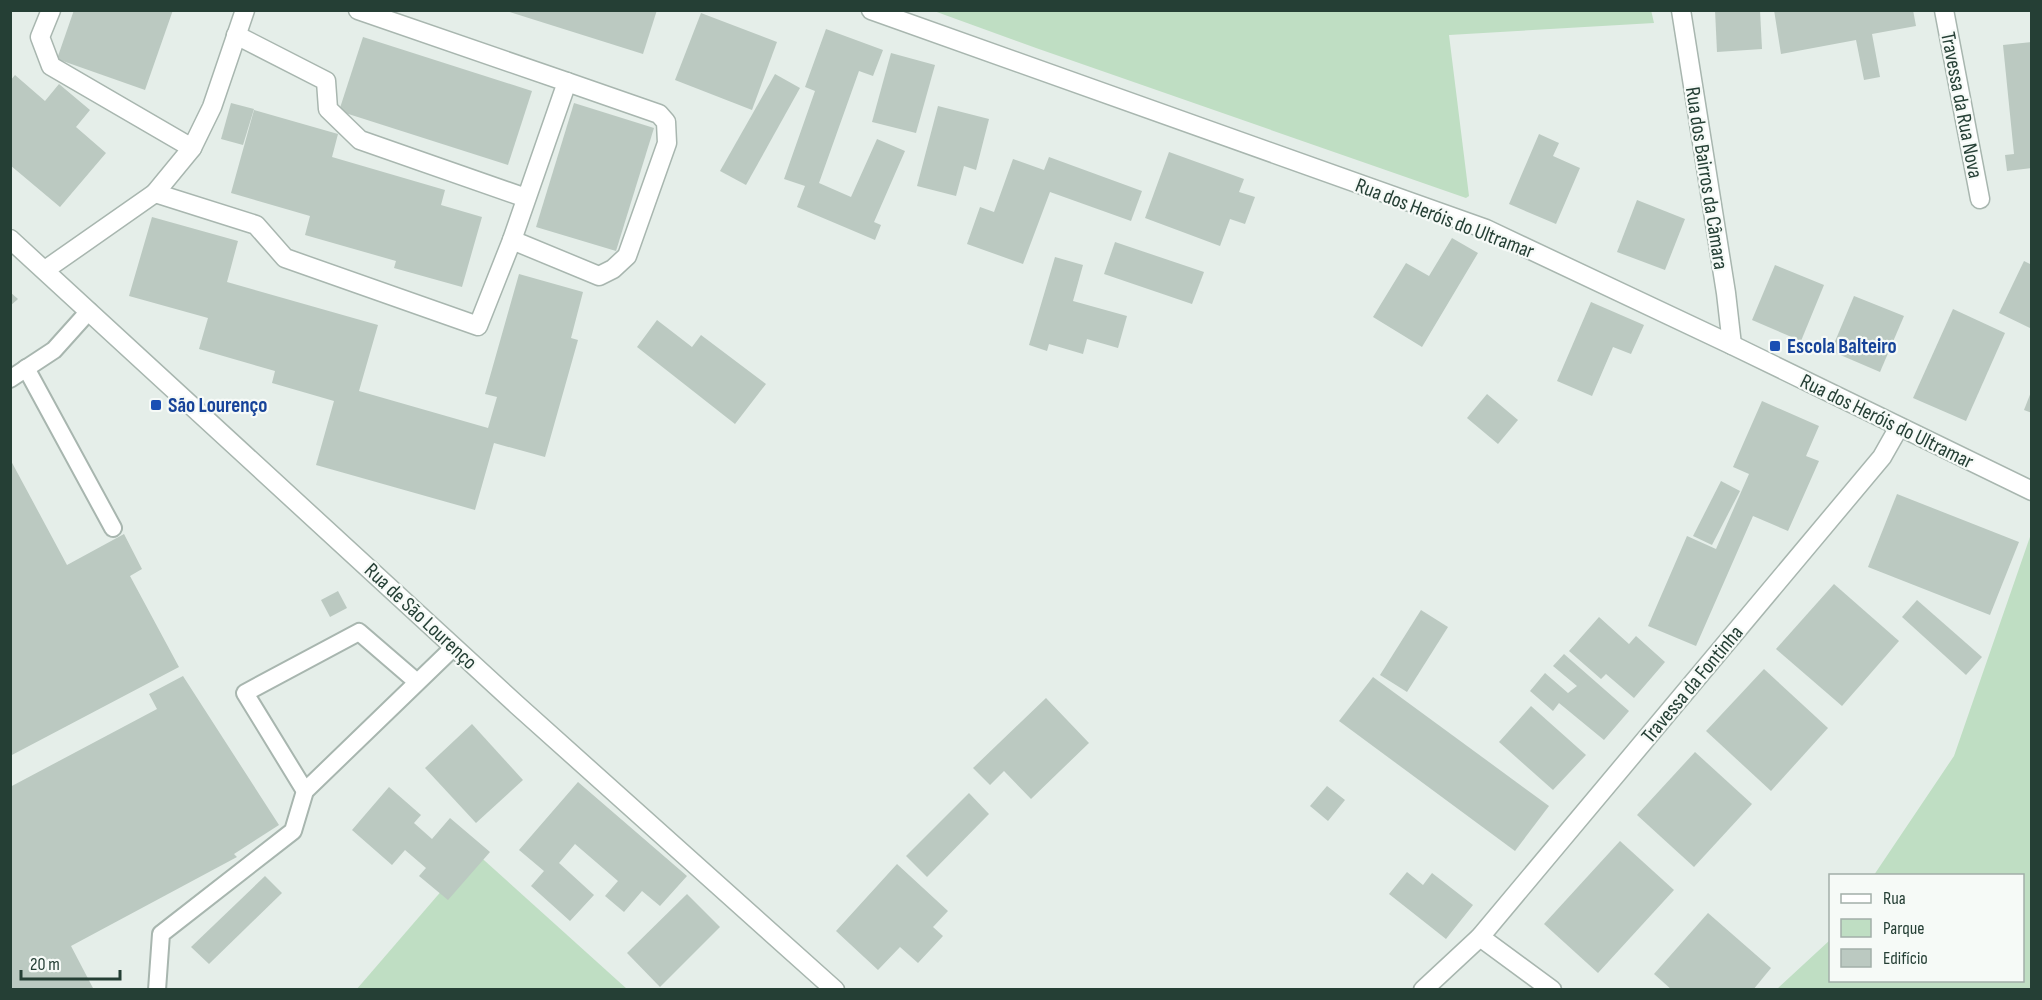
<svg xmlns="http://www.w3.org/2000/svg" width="2042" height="1000" font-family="'Sofia Sans Condensed',sans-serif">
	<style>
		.green { fill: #bfdec3 }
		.building { fill: #bbc9c1 }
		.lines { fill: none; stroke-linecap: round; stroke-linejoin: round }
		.service-casing { stroke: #a8b6af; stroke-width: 20 }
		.minor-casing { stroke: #a8b6af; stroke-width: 21 }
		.tertiary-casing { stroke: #a8b6af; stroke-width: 21 }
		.service { stroke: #fff; stroke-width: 16 }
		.minor { stroke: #fff; stroke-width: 18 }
		.tertiary { stroke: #fff; stroke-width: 18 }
		.transit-dot { fill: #1a4fb4; stroke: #f6faf7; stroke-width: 2 }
		.labels { text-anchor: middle; stroke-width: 4.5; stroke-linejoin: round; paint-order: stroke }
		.street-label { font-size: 21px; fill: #253f35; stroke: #f6faf7 }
		.transit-label { font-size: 21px; font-weight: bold; fill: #164399; stroke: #f6faf7; text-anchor: start }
	</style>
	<rect width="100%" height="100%" fill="#e5eee9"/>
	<!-- green -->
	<g class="green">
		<path d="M1651,10L1654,23L1449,35L1469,196L1466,198L1036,48L934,11Z"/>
		<path d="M2031,534V989H1777L1830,940V980H2022V876L1874,875L1954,756Z"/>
		<path d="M475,852L627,989L356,990Z"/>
	</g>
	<!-- building -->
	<g class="building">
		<path d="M74,10H173L145,90L57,59Z"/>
		<path d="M503,10H657L643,54Z"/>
		<path d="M1715,10H1760L1762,49L1717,52Z"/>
		<path d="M1774,10H1913L1916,26L1872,34L1880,77L1864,80L1856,40L1781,54Z"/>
		<path d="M701,13L777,42L752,110L675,80Z"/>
		<path d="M826,29L883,50L873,76L859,71L819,183L851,197L877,139L905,151L874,222L881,225L875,240L797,207L805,186L784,179L815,91L805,87Z"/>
		<path d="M363,37L532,91L508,165L339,111Z"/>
		<path d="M2032,42V168L2007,171L2005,155L2014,154L2003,45Z"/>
		<path d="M891,53L935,65L916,133L872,122Z"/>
		<path d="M775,74L800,88L746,185L720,171Z"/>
		<path d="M15,75L45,101L59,84L90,110L76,127L106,153L60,207L10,165V81Z"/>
		<path d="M231,103L254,109L243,145L221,139Z"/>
		<path d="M574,103L654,128L616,251L536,227Z"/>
		<path d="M938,106L989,119L976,170L964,166L956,196L917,186Z"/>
		<path d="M254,110L338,134L332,157L445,190L441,205L482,217L462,287L394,268L396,261L305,235L310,216L231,193Z"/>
		<path d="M1539,134L1559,143L1553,156L1580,168L1556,224L1509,204Z"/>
		<path d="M1169,152L1244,179L1239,192L1255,197L1245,224L1230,219L1220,246L1145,218Z"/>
		<path d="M1049,157L1142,191L1131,221L1050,192L1023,264L967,244L980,207L994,212L1013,159L1044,170Z"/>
		<path d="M1637,200L1685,219L1665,270L1617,252Z"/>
		<path d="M152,217L238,241L227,282L378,325L359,391L488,428L497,397L485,394L519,274L583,292L571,338L578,340L545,457L494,443L475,510L316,465L334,401L272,383L275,371L199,349L208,318L129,296Z"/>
		<path d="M1452,238L1478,253L1422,347L1373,317L1406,263L1429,276Z"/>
		<path d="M1115,242L1204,272L1192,304L1104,274Z"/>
		<path d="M1055,257L1083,265L1073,301L1127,316L1118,348L1087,339L1083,354L1049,344L1047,351L1029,345Z"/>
		<path d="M2024,261L2032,265V329L1999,313Z"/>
		<path d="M1775,265L1824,285L1801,341L1752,320Z"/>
		<path d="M10,292L18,299L10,306Z"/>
		<path d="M1854,296L1904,316L1880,372L1831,351Z"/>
		<path d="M1591,302L1644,325L1631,354L1613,347L1592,396L1557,381Z"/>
		<path d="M1953,309L2005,333L1966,421L1913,398Z"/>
		<path d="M657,320L692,347L701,335L766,384L735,424L637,347Z"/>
		<path d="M2031,392H2032V413L2024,410Z"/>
		<path d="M1487,394L1518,420L1498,444L1467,418Z"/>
		<path d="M1762,401L1819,426L1806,456L1819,461L1788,531L1753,516L1696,646L1648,626L1687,536L1716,549L1749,474L1733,467Z"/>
		<path d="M10,459L67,565L124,534L142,569L130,576L179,667L10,756Z"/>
		<path d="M1721,481L1740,491L1712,545L1693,536Z"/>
		<path d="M1897,494L2019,542L1990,615L1868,567Z"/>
		<path d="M1834,584L1899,641L1842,706L1776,649Z"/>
		<path d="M338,591L347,608L330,617L321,600Z"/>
		<path d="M1917,600L1982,657L1966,675L1902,617Z"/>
		<path d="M1421,610L1448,627L1407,692L1380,675Z"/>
		<path d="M1599,617L1629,644L1636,636L1665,662L1634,698L1606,674L1601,679L1569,651Z"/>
		<path d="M1564,654L1629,711L1604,740L1559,703L1553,711L1530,691L1545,673L1568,693L1577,686L1553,666Z"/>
		<path d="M1764,669L1828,728L1771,791L1706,731Z"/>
		<path d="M183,676L279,825L234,854L237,857L71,946L94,990H10V787L157,709L149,694Z"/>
		<path d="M1373,677L1549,806L1515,851L1339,721Z"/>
		<path d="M1046,698L1089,743L1031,799L1004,771L990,785L973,768Z"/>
		<path d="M1531,706L1586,755L1553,790L1499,742Z"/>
		<path d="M472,724L523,780L476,823L425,768Z"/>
		<path d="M1695,752L1752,804L1694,867L1637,815Z"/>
		<path d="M578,782L687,876L660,906L642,891L624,912L605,896L618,881L575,844L559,863L594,895L570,921L531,886L544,871L519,850Z"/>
		<path d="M1327,786L1345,800L1328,821L1310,806Z"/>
		<path d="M389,787L421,815L414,823L432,839L450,818L490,852L448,900L419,876L426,868L405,850L392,865L352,830Z"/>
		<path d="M969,793L989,814L927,877L906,856Z"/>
		<path d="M1620,841L1674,890L1598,973L1544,924Z"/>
		<path d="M897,864L948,911L933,927L943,936L918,963L900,947L878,970L836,931Z"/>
		<path d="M1407,872L1423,885L1432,873L1473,905L1446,939L1389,894Z"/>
		<path d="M265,876L282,893L209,964L191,947Z"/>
		<path d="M687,894L720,927L660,987L627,953Z"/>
		<path d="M1708,913L1771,968L1753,990H1672L1654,974Z"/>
	</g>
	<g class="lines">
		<defs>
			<g id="service">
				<path d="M26,368L113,528"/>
				<path d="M10,379L54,350L89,311"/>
				<path d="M305,791L245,693L359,632L417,682"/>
				<path d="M157,990L161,934L293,831L305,791L454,647"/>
			</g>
			<g id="minor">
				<path d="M51,10L40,37L51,66L192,148"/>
				<path d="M1681,10L1726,293L1732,345"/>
				<path d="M1944,10L1980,199"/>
				<path d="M236,35L326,81L328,109L360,140L526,198"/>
				<path d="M155,193L192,148L212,107L245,10"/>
				<path d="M10,239L517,705L835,990"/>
				<path d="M512,240L599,276L613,269L627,256L667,143L666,122L659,114L567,82"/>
				<path d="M45,270L155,193L256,225L285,258L478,326L512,240L567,82L358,10"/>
				<path d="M1480,937L1552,990"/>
				<path d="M1423,990L1480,937L1882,457L1899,427"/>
			</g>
			<path id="tertiary" d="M871,10L1486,229L1732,345L2032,491"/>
		</defs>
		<!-- service casing -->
		<use href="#service" class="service-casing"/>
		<!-- minor casing -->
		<use href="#minor" class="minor-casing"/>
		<!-- tertiary casing -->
		<use href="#tertiary" class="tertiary-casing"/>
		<!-- service -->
		<use href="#service" class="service"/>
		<!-- minor -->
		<use href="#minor" class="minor"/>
		<!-- tertiary -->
		<use href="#tertiary" class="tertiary"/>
	</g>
	<!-- markers -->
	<g class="transit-dot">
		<rect x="1769" y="340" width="12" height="12" rx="3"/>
		<rect x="150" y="399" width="12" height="12" rx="3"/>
	</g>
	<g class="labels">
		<!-- street labels -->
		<g class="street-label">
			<text transform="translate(1962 105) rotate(79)" y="7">Travessa da Rua Nova</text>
			<text transform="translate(1707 178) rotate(81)" y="7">Rua dos Bairros da Câmara</text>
			<text transform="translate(1445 218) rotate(21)" y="7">Rua dos Heróis do Ultramar</text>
			<text transform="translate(1887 421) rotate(26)" y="7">Rua dos Heróis do Ultramar</text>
			<text transform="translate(421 616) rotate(43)" y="7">Rua de São Lourenço</text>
			<text transform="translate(1692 684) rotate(-50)" y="7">Travessa da Fontinha</text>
		</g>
		<!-- transit labels -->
		<g class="transit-label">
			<text x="1787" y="353">Escola Balteiro</text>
			<text x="168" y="412">São Lourenço</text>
		</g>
	</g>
	<!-- border -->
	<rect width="2042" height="1000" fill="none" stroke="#253f35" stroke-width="24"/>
	<!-- legend -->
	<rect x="1829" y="874" width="195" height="108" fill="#f6faf7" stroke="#a2afa9" stroke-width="1.5"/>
	<rect x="1841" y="894" width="30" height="9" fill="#ffffff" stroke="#a2afa9" stroke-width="1.5"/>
	<text x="1883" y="904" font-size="18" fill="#253f35">Rua</text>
	<rect x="1841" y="919" width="30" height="18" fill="#bfdec3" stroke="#a2afa9" stroke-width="1.5"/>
	<text x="1883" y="934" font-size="18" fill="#253f35">Parque</text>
	<rect x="1841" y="949" width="30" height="18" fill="#bbc9c1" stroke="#a2afa9" stroke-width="1.5"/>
	<text x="1883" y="964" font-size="18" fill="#253f35">Edifício</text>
	<!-- scale -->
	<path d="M21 970v9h99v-9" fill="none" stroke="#253f35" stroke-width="3"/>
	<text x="30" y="970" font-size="18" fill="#253f35" stroke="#f6faf7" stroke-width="4.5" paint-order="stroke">20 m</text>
</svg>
